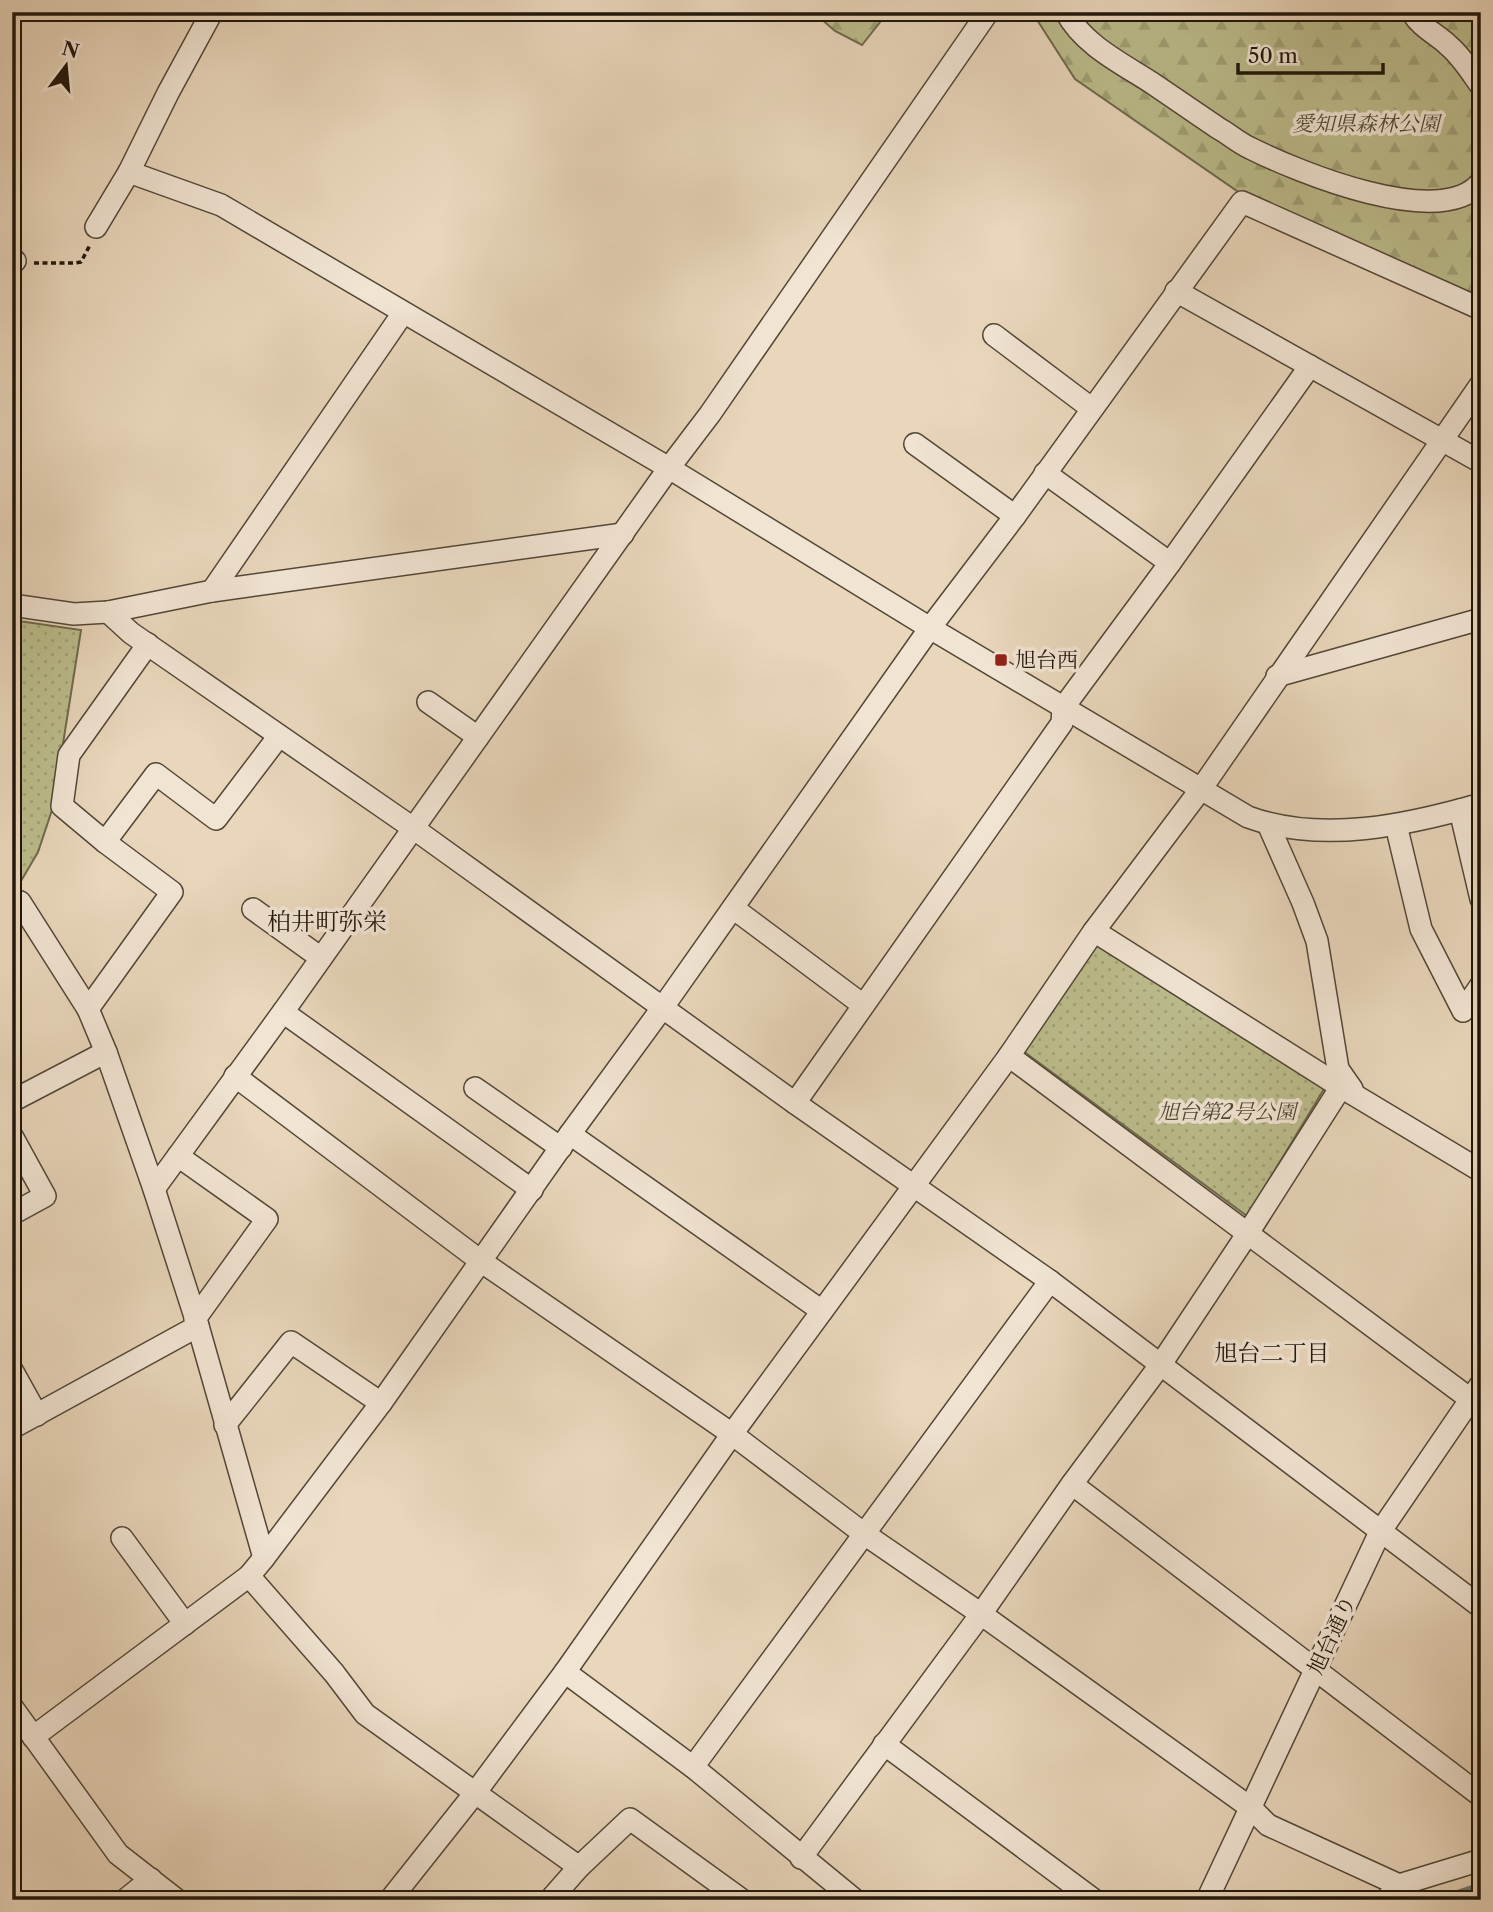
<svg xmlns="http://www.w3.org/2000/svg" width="1493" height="1912" font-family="'Libre Caslon Text','Noto Serif JP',serif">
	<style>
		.green { fill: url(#green-dots); stroke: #6e6a4c; stroke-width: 2 }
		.forest { fill: url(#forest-firs); stroke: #6e6a4c; stroke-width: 2 }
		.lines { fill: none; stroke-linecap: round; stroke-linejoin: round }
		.stream { stroke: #697872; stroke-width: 6 }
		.minor-casing { stroke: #524737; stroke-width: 24 }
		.path { stroke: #20170b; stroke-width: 3.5; stroke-dasharray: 5 3.5; stroke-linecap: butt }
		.minor { stroke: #f1e4d3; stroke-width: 21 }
		.poi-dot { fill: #8f2418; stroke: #f1e4d3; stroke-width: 2.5 }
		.labels { text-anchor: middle; stroke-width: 7; stroke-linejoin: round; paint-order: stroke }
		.park-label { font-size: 21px; font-style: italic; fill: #4f4932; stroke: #f1e4d3 }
		.poi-label { font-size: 21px; fill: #20170b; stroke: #f1e4d3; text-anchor: start }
		.street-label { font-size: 21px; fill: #20170b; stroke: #f1e4d3 }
		.neighbourhood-label { font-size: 23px; fill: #20170b; stroke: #f1e4d3 }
		.quarter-label { font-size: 24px; fill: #20170b; stroke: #f1e4d3 }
	</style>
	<defs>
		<pattern id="green-dots" width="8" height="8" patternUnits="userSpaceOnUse" patternTransform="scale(1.75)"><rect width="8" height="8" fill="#bcbc8c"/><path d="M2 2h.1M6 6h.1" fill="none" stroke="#a1a177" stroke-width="1.8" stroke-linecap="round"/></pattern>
		<pattern id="forest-firs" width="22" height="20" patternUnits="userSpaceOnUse" patternTransform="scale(1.75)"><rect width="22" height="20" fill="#bcbc8c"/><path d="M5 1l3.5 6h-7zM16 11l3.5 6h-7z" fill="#a1a177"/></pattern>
	</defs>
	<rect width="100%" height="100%" fill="#e9d6bb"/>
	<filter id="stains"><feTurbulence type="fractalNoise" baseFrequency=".00286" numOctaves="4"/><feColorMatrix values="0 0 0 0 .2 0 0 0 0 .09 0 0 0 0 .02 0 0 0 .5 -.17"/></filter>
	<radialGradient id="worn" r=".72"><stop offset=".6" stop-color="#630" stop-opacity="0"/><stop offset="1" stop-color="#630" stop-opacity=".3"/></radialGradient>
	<!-- green -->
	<g class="green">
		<path d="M12,620L81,630L53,807L38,852L21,881H12Z"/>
		<path d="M1096,945L1324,1089L1247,1216L1023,1051Z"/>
	</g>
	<!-- forest -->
	<g class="forest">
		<path d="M813,12H888L862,45L835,31Z"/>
		<path d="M1032,12H1057L1104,61L1362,197L1481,190V298L1240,193L1075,79Z"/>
		<path d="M1075,12H1404L1447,51L1481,102V173L1463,186L1429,198L1348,180L1251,143L1092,33Z"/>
		<path d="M1422,12H1481V70L1466,48L1442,33Z"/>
	</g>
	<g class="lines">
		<!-- stream -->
		<path class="stream" d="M1436,1900L1481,1885"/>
		<defs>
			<g id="minor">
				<path d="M1066,12C1083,45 1123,64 1152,83C1174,98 1196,113 1218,128C1229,134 1239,143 1250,148C1296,171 1442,232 1481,182"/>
				<path d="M1412,12C1421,28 1437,34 1449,46C1462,57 1471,72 1481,86"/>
				<path d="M129,172L221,205L669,468L930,628L1248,817C1322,844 1408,825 1481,804"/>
				<path d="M96,227L129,172L168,93L212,12"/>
				<path d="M12,260L15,261"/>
				<path d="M1176,291L1481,462"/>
				<path d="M994,335L1091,408"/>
				<path d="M915,444L1015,516"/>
				<path d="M1045,473L1170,563"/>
				<path d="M212,591L403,313"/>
				<path d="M12,605L74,614L108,612L212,591L623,534"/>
				<path d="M108,612L131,633L413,828L795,1103L1050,1281L1481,1607"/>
				<path d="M148,644L69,755L62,806L105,842L156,774L216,819L279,736"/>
				<path d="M1277,676L1481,619"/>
				<path d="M428,702L478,737"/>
				<path d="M1460,810L1481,899"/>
				<path d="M1268,824L1303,903L1317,941L1338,1069L1352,1089"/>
				<path d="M1396,825L1421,929L1463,1011L1481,985"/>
				<path d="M12,902H20L88,1009L106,1052L154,1189L198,1326L264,1558"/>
				<path d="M733,908L863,1005"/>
				<path d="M253,909L321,958"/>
				<path d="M1094,931L1341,1087L1481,1171"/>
				<path d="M88,1009L172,892L105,842"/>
				<path d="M283,1012L532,1190"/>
				<path d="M1009,1056L1481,1407"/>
				<path d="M235,1076L482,1262L732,1434L863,1533L981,1614L1251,1808L1268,1825L1399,1885"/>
				<path d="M475,1088L561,1148"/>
				<path d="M12,1101L106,1052"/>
				<path d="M795,1103L1062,723L1063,708L1170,563L1310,366"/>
				<path d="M570,1134L822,1311"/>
				<path d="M12,1136L45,1196L12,1214"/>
				<path d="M178,1156L267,1219L195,1319"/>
				<path d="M154,1189L283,1012L669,468L710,414L988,12"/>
				<path d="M12,1370L37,1415"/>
				<path d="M225,1425L291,1342L381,1403"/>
				<path d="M12,1428L198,1326"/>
				<path d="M1072,1484L1481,1796"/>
				<path d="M122,1538L185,1624"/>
				<path d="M249,1576L334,1673L365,1714L579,1867"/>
				<path d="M565,1672L693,1767L855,1900"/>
				<path d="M12,1707L118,1854L177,1900"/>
				<path d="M33,1737L249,1576L264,1558L381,1403L570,1134L663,1007L930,628L1015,516L1242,202L1481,309"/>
				<path d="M884,1744L1094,1900"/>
				<path d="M693,1767L1050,1281"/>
				<path d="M801,1858L981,1614L1072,1484L1161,1364L1248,1233L1341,1087"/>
				<path d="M125,1900L151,1879"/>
				<path d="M390,1900L475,1793L565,1672L732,1434L1009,1056L1094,931L1201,789L1481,384"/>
				<path d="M550,1900L579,1867L630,1819L742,1900"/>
				<path d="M1207,1900L1380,1532L1481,1384"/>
				<path d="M1386,1900L1399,1885L1481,1860"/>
			</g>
		</defs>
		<!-- minor casing -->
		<use href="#minor" class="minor-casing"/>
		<!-- path -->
		<path class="path" d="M34,263H75L81,262L90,245"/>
		<!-- minor -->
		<use href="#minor" class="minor"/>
	</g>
	<!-- markers -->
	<rect class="poi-dot" x="994" y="653" width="14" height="14" rx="3.5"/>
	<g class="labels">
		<!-- park labels -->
		<g class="park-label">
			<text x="1366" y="131">愛知県森林公園</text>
			<text x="1227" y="1119">旭台第2号公園</text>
		</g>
		<!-- poi labels -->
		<g class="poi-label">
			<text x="1015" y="667">旭台西</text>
		</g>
		<!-- street labels -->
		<g class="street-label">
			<text transform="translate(1332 1635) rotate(-65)" y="7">旭台通り</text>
		</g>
		<!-- neighbourhood labels -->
		<g class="neighbourhood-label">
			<text x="1272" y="1361">旭台二丁目</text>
		</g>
		<!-- quarter labels -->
		<g class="quarter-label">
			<text x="327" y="930">柏井町弥栄</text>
		</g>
	</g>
	<!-- margin -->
	<rect width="1493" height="1912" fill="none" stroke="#e9d6bb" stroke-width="42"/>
	<rect x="14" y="14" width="1465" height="1884" fill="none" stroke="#20170b" stroke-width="3.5"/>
	<rect x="21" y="21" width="1451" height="1870" fill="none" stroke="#20170b" stroke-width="2"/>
	<!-- north arrow -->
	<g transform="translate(66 66) rotate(16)" stroke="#f1e4d3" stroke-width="5" paint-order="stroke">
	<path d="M0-5L12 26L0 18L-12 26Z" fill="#20170b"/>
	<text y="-10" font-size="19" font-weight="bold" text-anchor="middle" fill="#20170b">N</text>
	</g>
	<!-- scale -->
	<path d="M1238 63v10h145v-10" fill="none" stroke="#20170b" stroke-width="3.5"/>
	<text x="1248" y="63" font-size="21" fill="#20170b" stroke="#f1e4d3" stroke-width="5" paint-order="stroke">50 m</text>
	<rect width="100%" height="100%" filter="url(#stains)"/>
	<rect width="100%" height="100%" fill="url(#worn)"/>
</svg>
